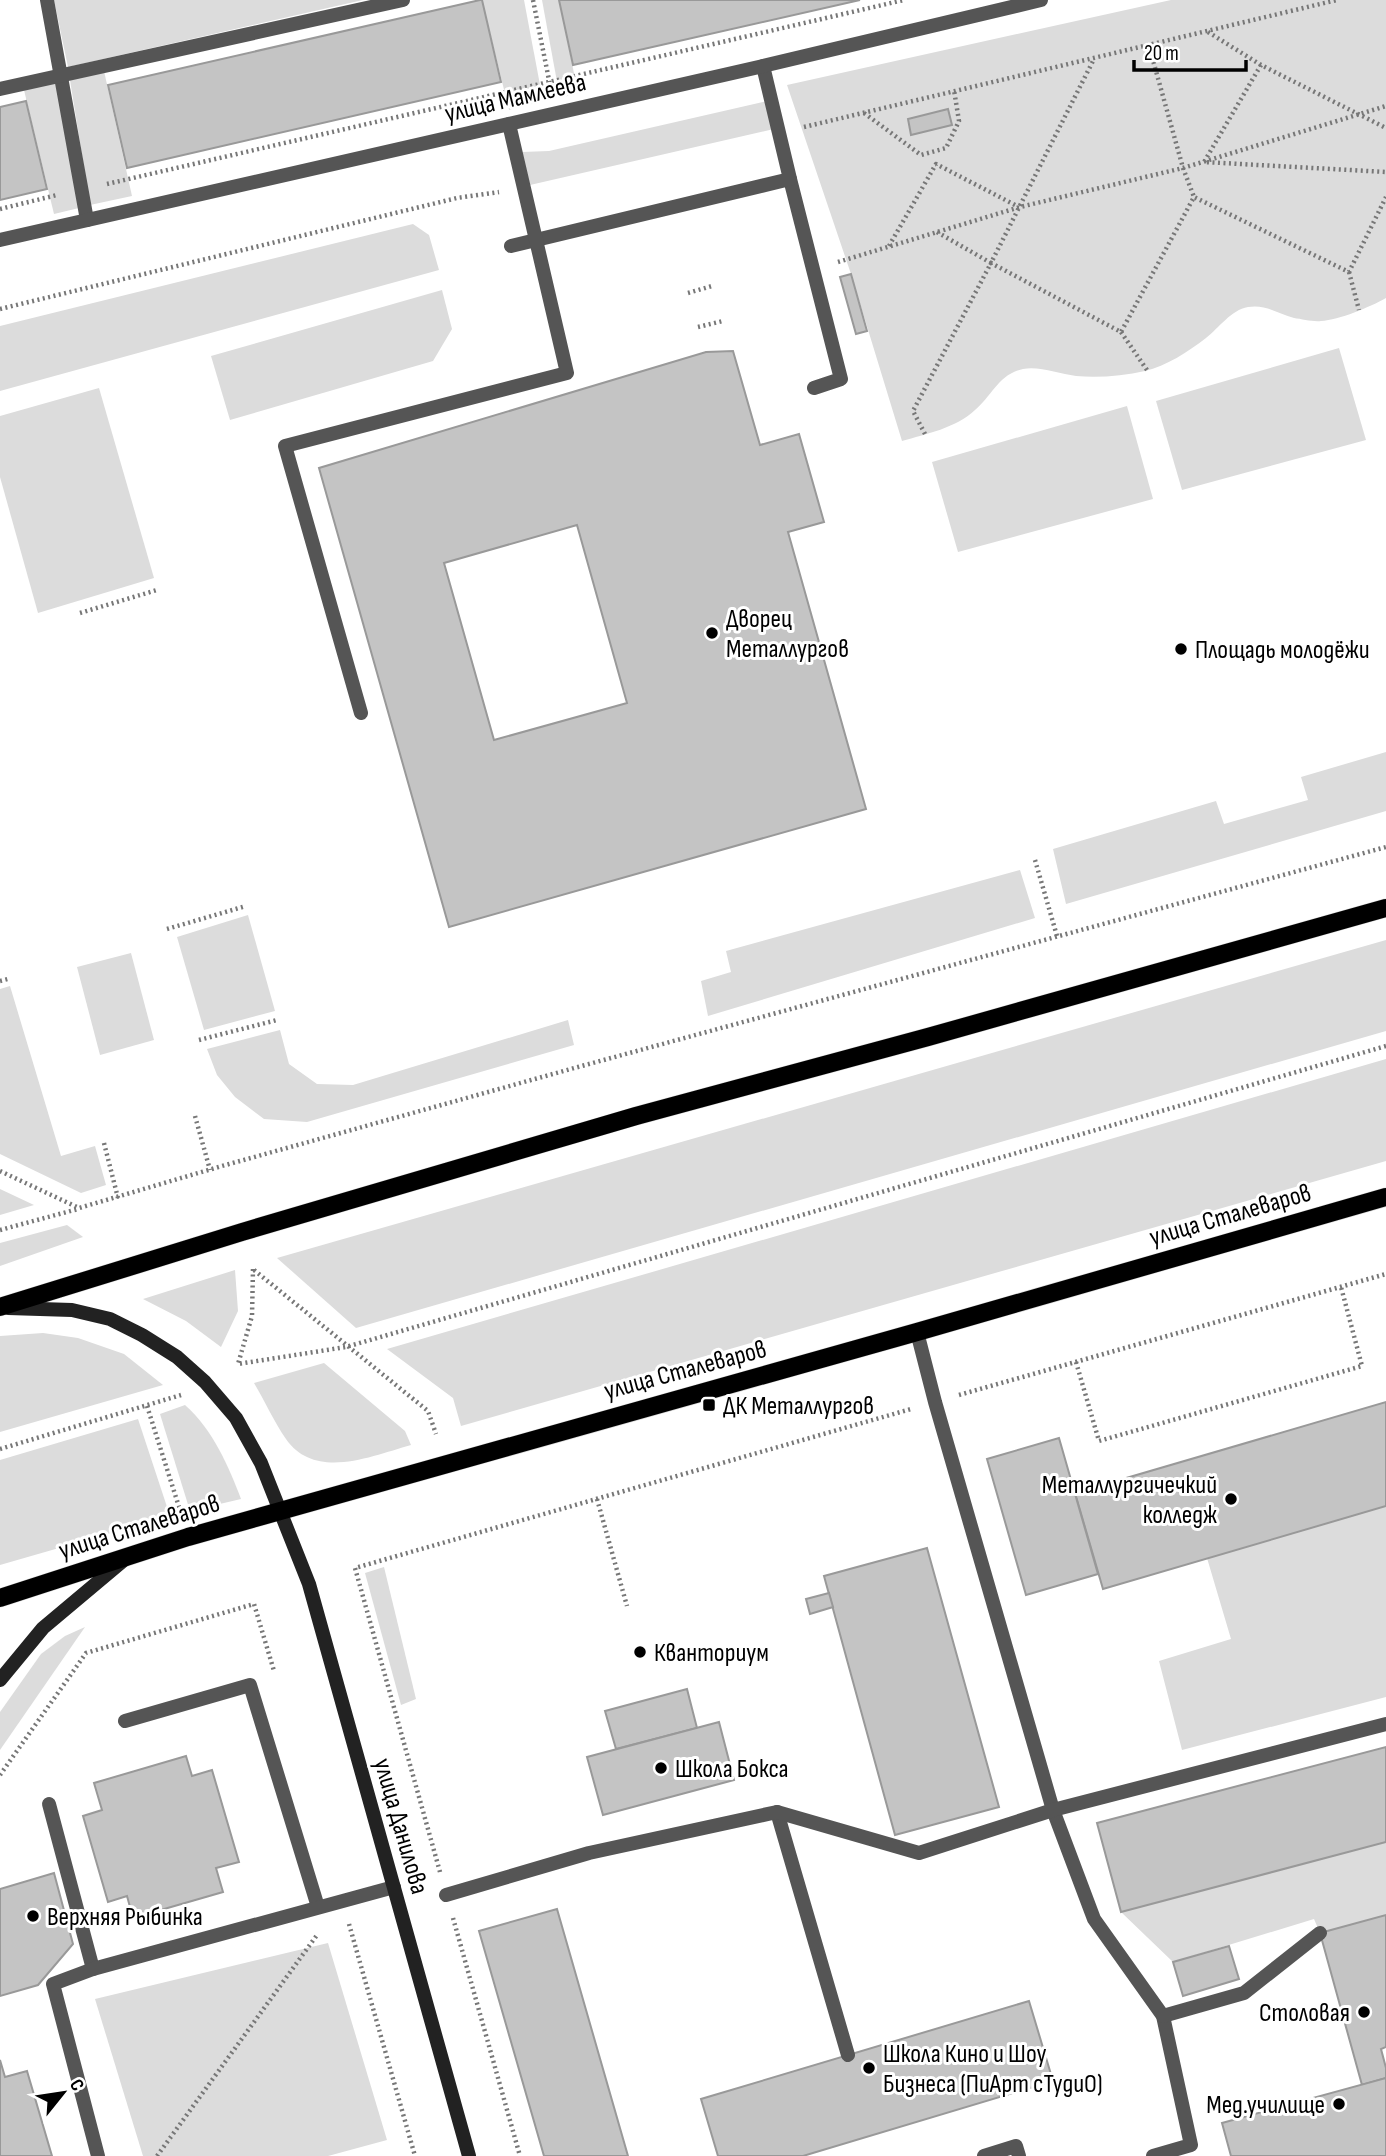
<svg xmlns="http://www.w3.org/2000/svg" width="1386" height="2156" font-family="'Sofia Sans Condensed',sans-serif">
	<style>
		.green { fill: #dcdcdc }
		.building { fill: #c4c4c4; stroke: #999; stroke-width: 2; fill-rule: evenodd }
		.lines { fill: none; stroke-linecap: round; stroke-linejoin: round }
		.primary-casing { stroke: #dbdbdb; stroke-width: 19 }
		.path { stroke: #777; stroke-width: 4.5; stroke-dasharray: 2 3.5; stroke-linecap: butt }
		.service { stroke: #555; stroke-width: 14 }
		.minor { stroke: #555; stroke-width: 14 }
		.secondary { stroke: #222; stroke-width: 14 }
		.primary { stroke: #000; stroke-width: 18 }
		.poi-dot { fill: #000; stroke: #fff; stroke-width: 2.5 }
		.labels { text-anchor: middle; stroke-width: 6; stroke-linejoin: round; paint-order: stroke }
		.street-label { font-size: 26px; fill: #000; stroke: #fff }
		.poi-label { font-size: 26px; fill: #000; stroke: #fff; text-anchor: start }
	</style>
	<rect width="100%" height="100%" fill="#fff"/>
	<!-- green -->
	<g class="green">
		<path d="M54,0H363L68,67Z"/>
		<path d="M482,0H524L543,101L509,110Z"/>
		<path d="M542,0H559L578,93L560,98Z"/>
		<path d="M1171,0H1386V298C1370,307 1339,320 1321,321C1313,322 1302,319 1294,318C1278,314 1266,304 1248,307C1231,310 1219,328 1206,338C1188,352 1166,366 1145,371C1123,376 1098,378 1076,376C1059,374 1040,366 1023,369C999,374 992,396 975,410C956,428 926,434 902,441L851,274L787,85Z"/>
		<path d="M104,71L132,196L90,205L70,80Z"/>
		<path d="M57,82L79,208L54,214L24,90Z"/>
		<path d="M767,101L774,129L530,185L522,152L549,151Z"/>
		<path d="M413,224L429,235L439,270L0,391V326Z"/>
		<path d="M442,290L452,329L433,361L230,420L211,356Z"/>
		<path d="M1339,348L1366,440L1182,490L1156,401Z"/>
		<path d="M99,388L154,578L38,613L0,477V416Z"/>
		<path d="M1127,406L1153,499L958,552L932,462Z"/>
		<path d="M1386,752V811L1066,904L1053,849L1216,801L1224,824L1308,800L1301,777Z"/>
		<path d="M1020,870L1035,918L708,1016L701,981L731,972L726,951Z"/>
		<path d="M248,915L275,1011L204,1030L177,937Z"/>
		<path d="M1386,940V1031L356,1328L277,1258Z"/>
		<path d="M131,953L154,1040L100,1055L77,967Z"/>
		<path d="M10,986L61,1156L95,1146L106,1185L81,1193L0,1154V989Z"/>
		<path d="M568,1020L574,1045L307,1122L264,1119L235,1097L217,1075L207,1049L280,1030L289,1064L317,1084L353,1085Z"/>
		<path d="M1386,1059V1161L461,1426L453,1398L387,1349Z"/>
		<path d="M0,1189L34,1205L0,1215Z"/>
		<path d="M67,1225L83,1237L0,1266V1243Z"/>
		<path d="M235,1270L238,1311L221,1347L186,1321L143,1299Z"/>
		<path d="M43,1333L78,1338L124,1354L163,1385L0,1432V1336Z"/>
		<path d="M324,1363L405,1431L411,1445C372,1456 315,1481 286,1439C274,1422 265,1401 254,1383Z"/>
		<path d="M185,1405C213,1430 228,1465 241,1499L190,1511L160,1414Z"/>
		<path d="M138,1419L170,1516L0,1565V1460Z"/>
		<path d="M1386,1506V1697L1182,1750L1159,1661L1231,1639L1207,1558Z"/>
		<path d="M384,1567L416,1699L401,1705L365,1573Z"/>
		<path d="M85,1627L0,1750V1712L41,1654L65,1636Z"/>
		<path d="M1386,1842V1915L1320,1933L1314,1919L1173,1962L1121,1912Z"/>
		<path d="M328,1943L387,2140L328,2156H143L95,1999Z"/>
	</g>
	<!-- building -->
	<g class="building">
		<path d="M480,0H482L501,82L127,168L108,85Z"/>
		<path d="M559,0H860L573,65Z"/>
		<path d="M26,101L47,189L0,200V107Z"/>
		<path d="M948,109L952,125L911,135L908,119Z"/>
		<path d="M851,274L867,331L856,334L840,277Z"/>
		<path d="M733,351L760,445L799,434L824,522L788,532L866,809L449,927L319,468L706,352ZM577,525L627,703L494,740L444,563Z"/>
		<path d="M1386,1402V1506L1103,1589L1075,1493Z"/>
		<path d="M1059,1438L1098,1574L1026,1595L987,1459Z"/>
		<path d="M927,1548L999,1807L895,1835L824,1576Z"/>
		<path d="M829,1593L833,1607L810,1614L806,1599Z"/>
		<path d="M687,1689L697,1728L616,1749L605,1711Z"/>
		<path d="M719,1722L734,1780L603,1815L587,1757Z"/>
		<path d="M1386,1747V1842L1121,1912L1097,1823Z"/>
		<path d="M186,1756L192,1776L212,1770L239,1862L216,1868L223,1892L133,1918L127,1896L108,1902L83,1816L102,1810L94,1783Z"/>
		<path d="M54,1873L73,1944L38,1985L0,1996V1889Z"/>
		<path d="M557,1909L628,2156H544L479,1931Z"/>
		<path d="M1386,1915V2047L1381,2049L1386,2068V2078L1362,2085L1320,1933Z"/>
		<path d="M1229,1946L1239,1979L1183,1996L1173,1962Z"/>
		<path d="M1029,2001L1053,2081L803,2156H718L701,2099Z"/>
		<path d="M0,2060L5,2077L27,2071L52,2156H0Z"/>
		<path d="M1386,2078V2156H1231L1222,2123Z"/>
	</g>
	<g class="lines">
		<defs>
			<g id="primary">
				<path d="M0,1307L242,1232L636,1116L928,1037L1386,908"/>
				<path d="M0,1598L188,1537L917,1332L1386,1197"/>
			</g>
		</defs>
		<!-- primary casing -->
		<use href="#primary" class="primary-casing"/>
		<!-- path -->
		<g class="path">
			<path d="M533,0L550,85"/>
			<path d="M1208,32L1261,65L1386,128"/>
			<path d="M1149,46L1183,168L1194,197"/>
			<path d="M1261,65L1204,162L1386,172"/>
			<path d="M864,113L921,155L946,148L959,121L954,90"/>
			<path d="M804,127L1337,0"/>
			<path d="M107,184L904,0"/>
			<path d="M0,209L57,195"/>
			<path d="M937,232L991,263L1094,59"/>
			<path d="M889,246L936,164L1019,207"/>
			<path d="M838,262L1020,207L1183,168L1386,106"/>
			<path d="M1349,272L1359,310"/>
			<path d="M688,293L712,286"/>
			<path d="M0,309L457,198L499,192"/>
			<path d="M698,327L723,321"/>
			<path d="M1121,332L1147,370"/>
			<path d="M925,434L913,411L991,263L1121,332L1194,197L1349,272L1386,197"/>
			<path d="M80,613L157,590"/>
			<path d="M1035,860L1057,936"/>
			<path d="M167,929L246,906"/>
			<path d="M0,981L8,979"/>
			<path d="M199,1040L277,1020"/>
			<path d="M195,1116L210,1170"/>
			<path d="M104,1143L118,1198"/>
			<path d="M0,1171L79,1208L222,1166L578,1067L1386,847"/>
			<path d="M0,1230L78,1209"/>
			<path d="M253,1269L252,1316L238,1364L346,1347L1386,1046"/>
			<path d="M254,1270L428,1411L436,1434"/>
			<path d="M1076,1362L1099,1441L1362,1366L1341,1287"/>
			<path d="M959,1395L1386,1274"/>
			<path d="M147,1406L180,1510"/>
			<path d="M0,1449L181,1395"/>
			<path d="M597,1499L627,1606"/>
			<path d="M0,1775L86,1653L254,1604L274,1671"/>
			<path d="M440,1872L355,1568L911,1409"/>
			<path d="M453,1918L520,2156"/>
			<path d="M349,1924L415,2156"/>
			<path d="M157,2156L317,1935"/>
		</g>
		<!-- service -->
		<g class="service">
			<path d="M47,0L87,220"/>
			<path d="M0,89L403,0"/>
			<path d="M790,179L841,379L814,388"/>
			<path d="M511,246L790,179L763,66"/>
			<path d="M361,713L285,446L567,373L509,124"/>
			<path d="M917,1332L935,1402L1053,1810L1094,1919L1163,2016L1191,2145L1153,2156"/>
			<path d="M125,1721L250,1685L318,1907"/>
			<path d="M49,1804L93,1969"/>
			<path d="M777,1812L848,2055"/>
			<path d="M446,1895L589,1853L777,1812L919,1853L1053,1810L1386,1724"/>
			<path d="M1163,2016L1244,1993L1320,1933"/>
			<path d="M98,2156L53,1984L93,1969L394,1887"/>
			<path d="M984,2156L1016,2146L1019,2156"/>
		</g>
		<!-- minor -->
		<path class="minor" d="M0,240L763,66L1041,0"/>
		<!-- secondary -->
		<g class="secondary">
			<path d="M8,1308L72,1310L110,1319L142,1335L177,1357L205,1382L236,1418L261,1463L309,1584L469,2156"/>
			<path d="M0,1680L43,1628L124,1560"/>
		</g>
		<!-- primary -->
		<use href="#primary" class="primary"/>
	</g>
	<!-- markers -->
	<g class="poi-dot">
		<circle cx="712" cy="633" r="7"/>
		<circle cx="1181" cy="649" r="7"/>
		<rect x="702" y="1398" width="14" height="14" rx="3.5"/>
		<circle cx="1231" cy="1499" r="7"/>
		<circle cx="640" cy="1652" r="7"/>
		<circle cx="661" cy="1768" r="7"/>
		<circle cx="33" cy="1916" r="7"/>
		<circle cx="1364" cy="2012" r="7"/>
		<circle cx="869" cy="2068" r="7"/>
		<circle cx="1339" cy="2104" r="7"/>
	</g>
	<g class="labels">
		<!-- street labels -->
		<g class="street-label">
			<text transform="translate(515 97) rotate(-13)" y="9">улица Мамлеева</text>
			<text transform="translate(1230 1214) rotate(-16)" y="9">улица Сталеваров</text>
			<text transform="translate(685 1369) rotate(-15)" y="9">улица Сталеваров</text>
			<text transform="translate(139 1526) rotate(-17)" y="9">улица Сталеваров</text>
			<text transform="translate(402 1826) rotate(74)" y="9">улица Данилова</text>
		</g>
		<!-- poi labels -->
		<g class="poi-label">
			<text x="726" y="627">Дворец<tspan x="726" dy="30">Металлургов</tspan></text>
			<text x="1195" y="658">Площадь молодёжи</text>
			<text x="723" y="1414">ДК Металлургов</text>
			<text x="1217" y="1493" text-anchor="end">Металлургичечкий<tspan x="1217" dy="30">колледж</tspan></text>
			<text x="654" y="1661">Кванториум</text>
			<text x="675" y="1777">Школа Бокса</text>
			<text x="47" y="1925">Верхняя Рыбинка</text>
			<text x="1350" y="2021" text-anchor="end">Столовая</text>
			<text x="883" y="2062">Школа Кино и Шоу<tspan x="883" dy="30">Бизнеса (ПиАрт сТудиО)</tspan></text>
			<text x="1325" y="2113" text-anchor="end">Мед.училище</text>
		</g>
	</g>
	<!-- north arrow -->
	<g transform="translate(63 2093) rotate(60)" stroke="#ffffff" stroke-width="5" paint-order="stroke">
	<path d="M0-5L12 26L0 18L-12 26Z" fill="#000000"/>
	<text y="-10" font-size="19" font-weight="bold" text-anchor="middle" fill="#000000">С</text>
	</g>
	<!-- scale -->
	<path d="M1134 60v10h112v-10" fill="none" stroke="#000000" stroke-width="3.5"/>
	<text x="1144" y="60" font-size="21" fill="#000000" stroke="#ffffff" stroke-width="5" paint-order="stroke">20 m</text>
</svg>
